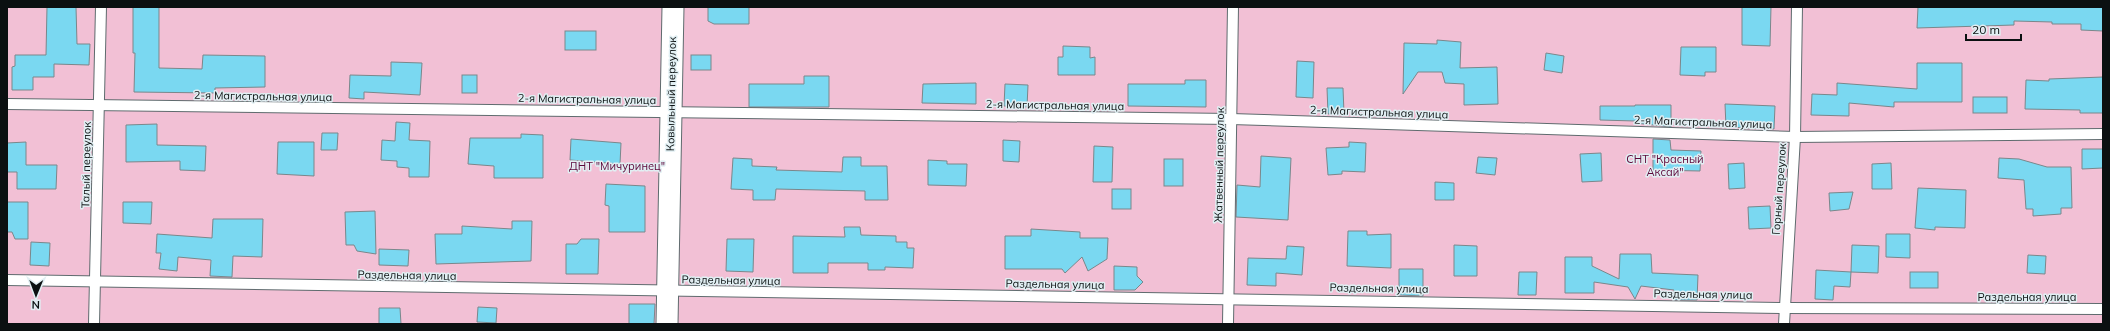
<svg xmlns="http://www.w3.org/2000/svg" width="2110" height="331" font-family="Mulish,sans-serif">
	<style>
		.green { fill: #f2c0d5 }
		.building { fill: #7ad8f1; stroke: #7a878b }
		.lines { fill: none; stroke-linecap: round; stroke-linejoin: round }
		.service-casing { stroke: #5f6b6e; stroke-width: 12 }
		.minor-casing { stroke: #5f6b6e; stroke-width: 23 }
		.service { stroke: #fff; stroke-width: 10 }
		.minor { stroke: #fff; stroke-width: 21 }
		.labels { text-anchor: middle; stroke-width: 3; stroke-linejoin: round; paint-order: stroke }
		.street-label { font-size: 11px; fill: #0b1011; stroke: #e1eff3 }
		.park-label { font-size: 11px; fill: #5d0639; stroke: #e1eff3 }
	</style>
	<rect width="100%" height="100%" fill="#e1eff3"/>
	<!-- green -->
	<rect class="green" x="7" y="7" width="2096" height="317"/>
	<!-- building -->
	<g class="building">
		<path d="M47,7H76L77,44H90L89,65L54,64V77H33V90H12V67L15,66V55H46Z"/>
		<path d="M133,7H159V68L202,69L203,55L265,56V87L215,88V93L134,92L135,53H133Z"/>
		<path d="M708,7H749V24H714L708,21Z"/>
		<path d="M1742,7H1771L1770,46L1742,45Z"/>
		<path d="M1918,7H2103V31L2081,30V24H2052V22L2014,21V25L1917,28Z"/>
		<rect x="565" y="31" width="31" height="19"/>
		<path d="M1437,40L1461,42L1460,68L1497,67L1498,104L1464,105V84L1445,83L1442,72H1418L1403,94L1404,43L1437,44Z"/>
		<path d="M1063,46L1090,47V58L1095,57V75H1058V57H1063Z"/>
		<path d="M1681,47H1716V72H1705V76L1680,75Z"/>
		<path d="M1546,53L1564,56L1562,73L1544,70Z"/>
		<rect x="691" y="55" width="20" height="15"/>
		<path d="M1297,61L1314,62L1313,98L1296,97Z"/>
		<path d="M391,62L422,63L420,95L364,92V99L349,98L350,75L391,76Z"/>
		<path d="M1917,63H1962V102H1894V107L1849,103V116L1811,115L1812,94L1837,95V83L1917,89Z"/>
		<rect x="462" y="75" width="15" height="18"/>
		<path d="M804,76H829V107H749V84H804Z"/>
		<path d="M2103,77V113H2080V110L2025,109L2026,80L2049,81V79Z"/>
		<path d="M1185,80H1206V107L1128,106V84H1185Z"/>
		<path d="M976,83V104L922,103L923,84Z"/>
		<path d="M1005,84L1028,85L1027,107L1004,106Z"/>
		<path d="M1327,88H1343L1344,113L1328,114Z"/>
		<rect x="1973" y="97" width="34" height="16"/>
		<path d="M1725,104L1775,106L1774,129L1726,127Z"/>
		<path d="M1635,105H1671V127L1635,123V121L1600,120V106H1635Z"/>
		<path d="M396,122L410,123L409,140L430,141L429,177H409V168L397,167V161L381,160L382,140L395,141Z"/>
		<path d="M157,124V145L206,146L205,171L180,170V161L126,162V125Z"/>
		<path d="M322,133H338L337,150H321Z"/>
		<path d="M521,134L543,135V178H494V166L468,164L470,138H521Z"/>
		<path d="M571,139L621,143L620,164L570,160Z"/>
		<path d="M1653,139L1670,140L1671,150L1701,151L1700,171L1653,170Z"/>
		<path d="M1003,140L1020,141L1019,162L1003,161Z"/>
		<path d="M26,142V165H57L56,189H17V172H7V143Z"/>
		<path d="M278,142H314V176L277,174Z"/>
		<path d="M1349,142L1366,143L1365,172L1342,171V174L1328,175L1326,148L1349,147Z"/>
		<path d="M1094,146L1113,147L1112,182H1093Z"/>
		<path d="M2082,149H2103V168L2082,169Z"/>
		<path d="M1601,153L1602,181L1582,182L1580,154Z"/>
		<path d="M1261,156L1291,158L1288,220L1236,217L1237,185L1260,187Z"/>
		<path d="M843,157H861V166H887L888,200H865V191L776,189L775,200H753V190L731,189L733,158L752,159V166L777,167L776,170L842,172Z"/>
		<path d="M1478,157L1497,158L1495,175L1476,173Z"/>
		<path d="M1999,158L2019,159L2047,167H2071L2072,208H2061V214L2033,216V209H2026L2024,180L1998,178Z"/>
		<rect x="1164" y="159" width="19" height="27"/>
		<path d="M928,160L947,161V164H967L966,186L928,185Z"/>
		<path d="M1744,163L1745,188L1729,189L1728,164Z"/>
		<path d="M1891,163L1892,189H1872V164Z"/>
		<path d="M1435,182L1454,183V200H1435Z"/>
		<path d="M606,184L645,186V232H609V206L605,205Z"/>
		<path d="M1918,188L1966,190L1965,228L1935,227V230L1915,228Z"/>
		<rect x="1112" y="189" width="19" height="20"/>
		<path d="M1853,192L1849,209L1830,211L1829,193Z"/>
		<path d="M7,202H28V239H15L12,232H7Z"/>
		<path d="M123,202H152L151,224L123,223Z"/>
		<path d="M1770,206L1771,228L1749,229L1748,207Z"/>
		<path d="M375,211L376,254L357,251L354,245H346L345,212Z"/>
		<path d="M213,219H263L262,257L233,256L232,277L210,276L211,260L178,257L177,271L159,269L161,253H156L157,234L212,238Z"/>
		<path d="M512,221H532L531,261L436,264L435,234H462V226L512,229Z"/>
		<path d="M844,227H860L861,235L896,236V242H907V248H914L913,268L885,267V270H868V263H828V273H793V236L845,237Z"/>
		<path d="M1031,229L1080,232V238H1108L1107,259L1088,271L1082,257L1065,273L1062,269H1005V236H1031Z"/>
		<path d="M1348,231H1367V235L1391,234V268L1347,266Z"/>
		<path d="M1886,234H1910V258L1886,257Z"/>
		<path d="M581,239H599L598,274H566V244H577Z"/>
		<path d="M727,239H754L753,272L726,271Z"/>
		<path d="M31,242L50,243L49,266L30,265Z"/>
		<path d="M1454,245L1477,246V276H1454Z"/>
		<path d="M1852,245L1879,246L1878,273L1851,272Z"/>
		<path d="M1287,246L1304,247L1302,275L1276,273V286L1247,285L1248,258L1286,259Z"/>
		<path d="M379,249L409,250L408,266L379,265Z"/>
		<path d="M1620,254H1651L1652,273L1698,275L1697,300H1673L1674,290L1641,286L1635,299L1628,287L1594,282V293H1565V257H1592V266L1619,279Z"/>
		<path d="M2028,255L2046,256L2045,274L2027,273Z"/>
		<path d="M1114,266L1137,267V276L1143,282L1135,290H1114Z"/>
		<path d="M1399,269H1423V296L1399,295Z"/>
		<path d="M1816,270L1851,272L1850,287L1834,286L1833,300L1815,299Z"/>
		<path d="M1519,272H1537L1536,295H1518Z"/>
		<rect x="1910" y="272" width="28" height="16"/>
		<path d="M629,304H655L654,324H629Z"/>
		<path d="M478,307L497,308L496,323L477,322Z"/>
		<path d="M379,308H400L401,324H379Z"/>
	</g>
	<g class="lines">
		<defs>
			<g id="service">
				<path d="M7,104L1231,119L1795,137L2103,134"/>
				<path d="M7,280L1784,308L2103,309"/>
				<path d="M94,324L101,7"/>
				<path d="M1228,324L1233,7"/>
				<path d="M1784,324L1795,137L1797,7"/>
			</g>
			<path id="minor" d="M667,324L673,7"/>
		</defs>
		<!-- service casing -->
		<use href="#service" class="service-casing"/>
		<!-- minor casing -->
		<use href="#minor" class="minor-casing"/>
		<!-- service -->
		<use href="#service" class="service"/>
		<!-- minor -->
		<use href="#minor" class="minor"/>
	</g>
	<g class="labels">
		<!-- street labels -->
		<g class="street-label">
			<text transform="translate(671 94) rotate(-89)" y="4">Ковыльный переулок</text>
			<text transform="translate(263 96) rotate(1)" y="4">2-я Магистральная улица</text>
			<text transform="translate(587 99) rotate(1)" y="4">2-я Магистральная улица</text>
			<text transform="translate(1055 105) rotate(1)" y="4">2-я Магистральная улица</text>
			<text transform="translate(1379 112) rotate(2)" y="4">2-я Магистральная улица</text>
			<text transform="translate(1703 122) rotate(2)" y="4">2-я Магистральная улица</text>
			<text transform="translate(86 165) rotate(-89)" y="4">Талый переулок</text>
			<text transform="translate(1219 165) rotate(-89)" y="4">Жатвенный переулок</text>
			<text transform="translate(1779 189) rotate(-86)" y="4">Горный переулок</text>
			<text transform="translate(407 275) rotate(1)" y="4">Раздельная улица</text>
			<text transform="translate(731 280) rotate(1)" y="4">Раздельная улица</text>
			<text transform="translate(1055 284) rotate(1)" y="4">Раздельная улица</text>
			<text transform="translate(1379 288) rotate(1)" y="4">Раздельная улица</text>
			<text transform="translate(1703 294) rotate(1)" y="4">Раздельная улица</text>
			<text x="2027" y="301">Раздельная улица</text>
		</g>
		<!-- park labels -->
		<g class="park-label">
			<text x="1665" y="163">СНТ "Красный<tspan x="1665" dy="13">Аксай"</tspan></text>
			<text x="617" y="170">ДНТ "Мичуринец"</text>
		</g>
	</g>
	<!-- border -->
	<rect width="2110" height="331" fill="none" stroke="#0b1011" stroke-width="16"/>
	<!-- north arrow -->
	<g transform="translate(36 295) rotate(181)" stroke="#e1eff3" stroke-width="3" paint-order="stroke">
	<path d="M0-3L7 15L0 10L-7 15Z" fill="#0b1011"/>
	<text y="-6" font-size="11" font-weight="bold" text-anchor="middle" fill="#0b1011">N</text>
	</g>
	<!-- scale -->
	<path d="M1966 34v6h55v-6" fill="none" stroke="#0b1011" stroke-width="2"/>
	<text x="1972" y="34" font-size="12" fill="#0b1011" stroke="#e1eff3" stroke-width="3" paint-order="stroke">20 m</text>
</svg>
